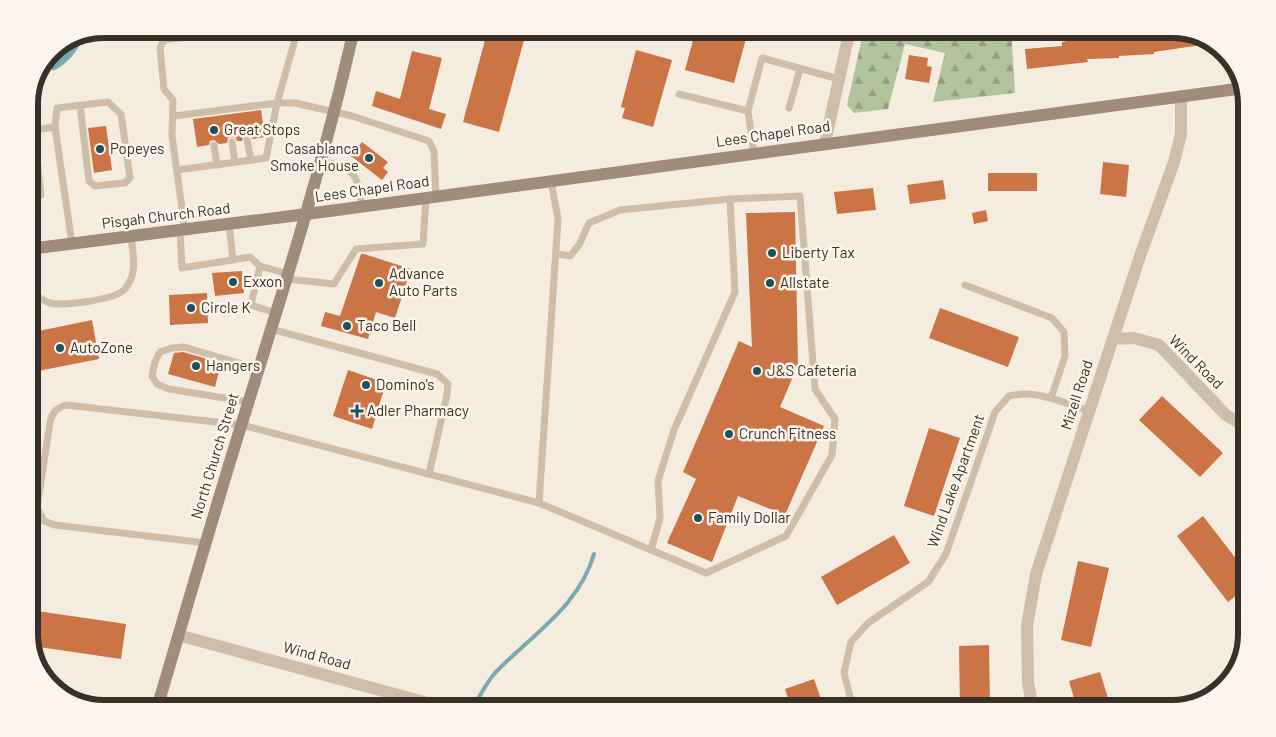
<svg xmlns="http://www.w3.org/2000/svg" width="1276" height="737" font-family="Barlow,sans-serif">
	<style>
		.forest { fill: url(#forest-firs) }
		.water { fill: #7ba9b2 }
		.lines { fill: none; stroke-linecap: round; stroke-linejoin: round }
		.stream { stroke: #7ba9b2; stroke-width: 4 }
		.building { fill: #cb7445 }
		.lane { stroke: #cdbda9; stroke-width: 7 }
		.street { stroke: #cdbda9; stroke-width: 12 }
		.secondary { stroke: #a08c7a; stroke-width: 12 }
		.poi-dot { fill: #1c515d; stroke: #fbf5eb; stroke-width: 2 }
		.labels { text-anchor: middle; stroke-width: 5; stroke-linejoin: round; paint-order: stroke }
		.poi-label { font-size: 15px; fill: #393029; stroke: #fbf5eb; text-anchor: start }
		.street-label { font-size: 15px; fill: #393029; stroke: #fbf5eb }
		.rim { fill: none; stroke: #393029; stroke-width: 6 }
	</style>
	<defs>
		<pattern id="forest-firs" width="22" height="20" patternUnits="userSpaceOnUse" patternTransform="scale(1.25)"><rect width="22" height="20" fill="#b2c49d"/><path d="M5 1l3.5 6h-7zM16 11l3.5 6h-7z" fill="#92a080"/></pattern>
	</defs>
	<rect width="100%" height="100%" fill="#f4ecde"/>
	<!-- forest -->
	<path class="forest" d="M864,29H1011L1015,93L933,102L945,53L905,44L888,109L854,113L847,105Z"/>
	<!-- water -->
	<path class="water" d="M84,37C78,50 67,65 53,71L46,61L51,51Z"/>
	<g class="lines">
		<!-- stream -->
		<path class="stream" d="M472,708C480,697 486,683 495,673C531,635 579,607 594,554"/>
	</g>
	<!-- building -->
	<g class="building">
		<path d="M488,29H527L499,132L463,122Z"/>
		<path d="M696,29H724L747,35L734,83L685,70Z"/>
		<path d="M1136,29H1153L1154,33L1177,30L1210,39L1214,43L1154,52V54L1119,56V58L1087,59L1088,62L1027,69L1025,49L1062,46V42L1068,41L1067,35L1101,30Z"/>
		<path d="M636,50L672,60L653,127L622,118L625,108L621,107Z"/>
		<path d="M412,51L442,58L429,109L446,114L441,129L372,106L376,91L400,99Z"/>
		<path d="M909,55L928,58L927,66L932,67L929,83L905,79Z"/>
		<path d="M261,110L265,137L252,139L251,136L246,135L243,136L242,141H237L236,138L232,137L228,138L227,143L219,144L214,140L210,141L209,145L197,147L193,119Z"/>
		<path d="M106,126L112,170L94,173L88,128Z"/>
		<path d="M362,142L388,162L383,168L388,172L382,180L351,156Z"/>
		<path d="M1103,162L1129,165L1126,197L1100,194Z"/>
		<rect x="988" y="173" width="49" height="18"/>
		<path d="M943,180L946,199L910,204L907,185Z"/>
		<path d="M873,188L876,210L837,214L834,192Z"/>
		<path d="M986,210L988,221L974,224L972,213Z"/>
		<path d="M795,212L798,365L780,407L824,426L785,515L738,496L712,562L667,543L696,479L683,472L739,341L752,347L746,213Z"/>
		<path d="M361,254H364L411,269L395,318L376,312L368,339L321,326L325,312L340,316Z"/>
		<path d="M242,271L244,293L215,296L212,273Z"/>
		<path d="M207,293L208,323L170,325L169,295Z"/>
		<path d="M940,308L1019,337L1008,367L929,338Z"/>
		<path d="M92,320L99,359L33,372L29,351V333Z"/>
		<path d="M183,352L221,363L215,387L168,374L174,353Z"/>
		<path d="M348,370L386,383L372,429L333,416Z"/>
		<path d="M1162,396L1223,453L1200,477L1139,420Z"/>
		<path d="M929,428L960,438L934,516L904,506Z"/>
		<path d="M1203,516L1247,573V587L1228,602L1177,536Z"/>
		<path d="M894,535L910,563L837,605L821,577Z"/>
		<path d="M1078,561L1109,568L1091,647L1061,640Z"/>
		<path d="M37,611L126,624L121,659L32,646Z"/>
		<path d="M989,645L990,708H960L959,646Z"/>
		<path d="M1100,672L1111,708H1077L1069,681Z"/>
		<path d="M814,679L824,708H791L785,689Z"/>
	</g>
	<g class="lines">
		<!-- lane -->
		<g class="lane">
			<path d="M298,29L277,103H295L352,116L429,141L434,151L436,197"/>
			<path d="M679,94L748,111"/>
			<path d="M789,108L800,69"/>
			<path d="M174,116L277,103L266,158L177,170"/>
			<path d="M247,140L251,160"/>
			<path d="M232,142L235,162"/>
			<path d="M214,145L217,165"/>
			<path d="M754,153L748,111L762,58L839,79"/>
			<path d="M321,161C356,169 357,173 362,207"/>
			<path d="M41,195L34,130L55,127"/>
			<path d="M229,224L233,260"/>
			<path d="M180,230L182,268L250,257L260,266L288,274"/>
			<path d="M185,230L172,136L173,100L164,89L160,48L164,40L228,31L232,29"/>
			<path d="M72,244L55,127L57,108L108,102L121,114L130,178L125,183L95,186L89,181L80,105"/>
			<path d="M31,249C32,260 31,283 35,292C38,298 44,301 50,303C65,306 115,300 125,289C138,273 133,255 131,236"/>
			<path d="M260,266L251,305L276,313"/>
			<path d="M287,279L334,284L356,249L423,244L426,198"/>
			<path d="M965,285L1052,318L1064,332L1065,356L1051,398"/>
			<path d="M271,329L437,374L448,384L447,395L429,474"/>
			<path d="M249,402L169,389L157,384L152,376L155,362L160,352L172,348L184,347L259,369"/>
			<path d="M539,503L706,573L786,536L832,455L835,419L815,389L800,196L730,199L620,210L589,223L579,245L570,256L557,254"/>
			<path d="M206,543L55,525L44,521L37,508L50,422C53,412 56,408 66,405L242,425L539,503L558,219L551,181"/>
			<path d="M651,550L660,518L658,481L674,430L735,292L730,199"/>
			<path d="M853,708L844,673L851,642L868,623L928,582L946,554L995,412L1009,396C1036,389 1064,403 1089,411"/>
		</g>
		<!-- street -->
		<g class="street">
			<path d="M825,143L850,29"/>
			<path d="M1113,339L1134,338L1159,345L1226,415L1247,428"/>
			<path d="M178,635L446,708"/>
			<path d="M1033,708L1028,683L1027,626L1036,574L1140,256L1174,162L1181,134V96"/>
		</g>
		<!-- secondary -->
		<g class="secondary">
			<path d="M29,249L307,214L1244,88"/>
			<path d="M157,708C185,614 212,519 241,426C282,294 324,163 354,29"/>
		</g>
	</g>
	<!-- markers -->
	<g class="poi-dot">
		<circle cx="214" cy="130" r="5"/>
		<circle cx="100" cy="149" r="5"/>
		<circle cx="369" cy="158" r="5"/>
		<circle cx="772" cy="253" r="5"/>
		<circle cx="233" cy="282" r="5"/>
		<circle cx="379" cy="283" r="5"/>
		<circle cx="770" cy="283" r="5"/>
		<circle cx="191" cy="308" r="5"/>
		<circle cx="347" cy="326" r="5"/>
		<circle cx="60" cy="348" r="5"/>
		<circle cx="196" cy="366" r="5"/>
		<circle cx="757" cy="371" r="5"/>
		<circle cx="366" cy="385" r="5"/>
		<path d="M354.5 403.5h5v5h5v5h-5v5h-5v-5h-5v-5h5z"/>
		<circle cx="729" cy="434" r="5"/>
		<circle cx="698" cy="518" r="5"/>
	</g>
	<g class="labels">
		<!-- poi labels -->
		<g class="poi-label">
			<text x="224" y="135">Great Stops</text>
			<text x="110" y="154">Popeyes</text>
			<text x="359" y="154" text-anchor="end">Casablanca<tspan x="359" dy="17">Smoke House</tspan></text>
			<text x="782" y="258">Liberty Tax</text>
			<text x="389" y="279">Advance<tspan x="389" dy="17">Auto Parts</tspan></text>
			<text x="243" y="287">Exxon</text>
			<text x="780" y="288">Allstate</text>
			<text x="201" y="313">Circle K</text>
			<text x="357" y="331">Taco Bell</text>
			<text x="70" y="353">AutoZone</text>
			<text x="206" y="371">Hangers</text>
			<text x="767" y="376">J&amp;S Cafeteria</text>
			<text x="376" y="390">Domino's</text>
			<text x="367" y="416">Adler Pharmacy</text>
			<text x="739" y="439">Crunch Fitness</text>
			<text x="708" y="523">Family Dollar</text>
		</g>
		<!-- street labels -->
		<g class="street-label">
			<text transform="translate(773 134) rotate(-8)" y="5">Lees Chapel Road</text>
			<text transform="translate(372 189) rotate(-8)" y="5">Lees Chapel Road</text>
			<text transform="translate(166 216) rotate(-7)" y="5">Pisgah Church Road</text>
			<text transform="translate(1196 362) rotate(45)" y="5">Wind Road</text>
			<text transform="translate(1077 395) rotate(-72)" y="5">Mizell Road</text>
			<text transform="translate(215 456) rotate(-73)" y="5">North Church Street</text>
			<text transform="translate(956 481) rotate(-70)" y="5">Wind Lake Apartment</text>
			<text transform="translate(317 656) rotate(15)" y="5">Wind Road</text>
		</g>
	</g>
	<!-- crop -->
	<path d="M0 0H1276V737H0ZM104 38H1172A66 66 0 0 1 1238 104V634A66 66 0 0 1 1172 700H104A66 66 0 0 1 38 634V104A66 66 0 0 1 104 38Z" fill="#fbf5eb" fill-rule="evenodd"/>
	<path class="rim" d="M104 38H1172A66 66 0 0 1 1238 104V634A66 66 0 0 1 1172 700H104A66 66 0 0 1 38 634V104A66 66 0 0 1 104 38Z"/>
</svg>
